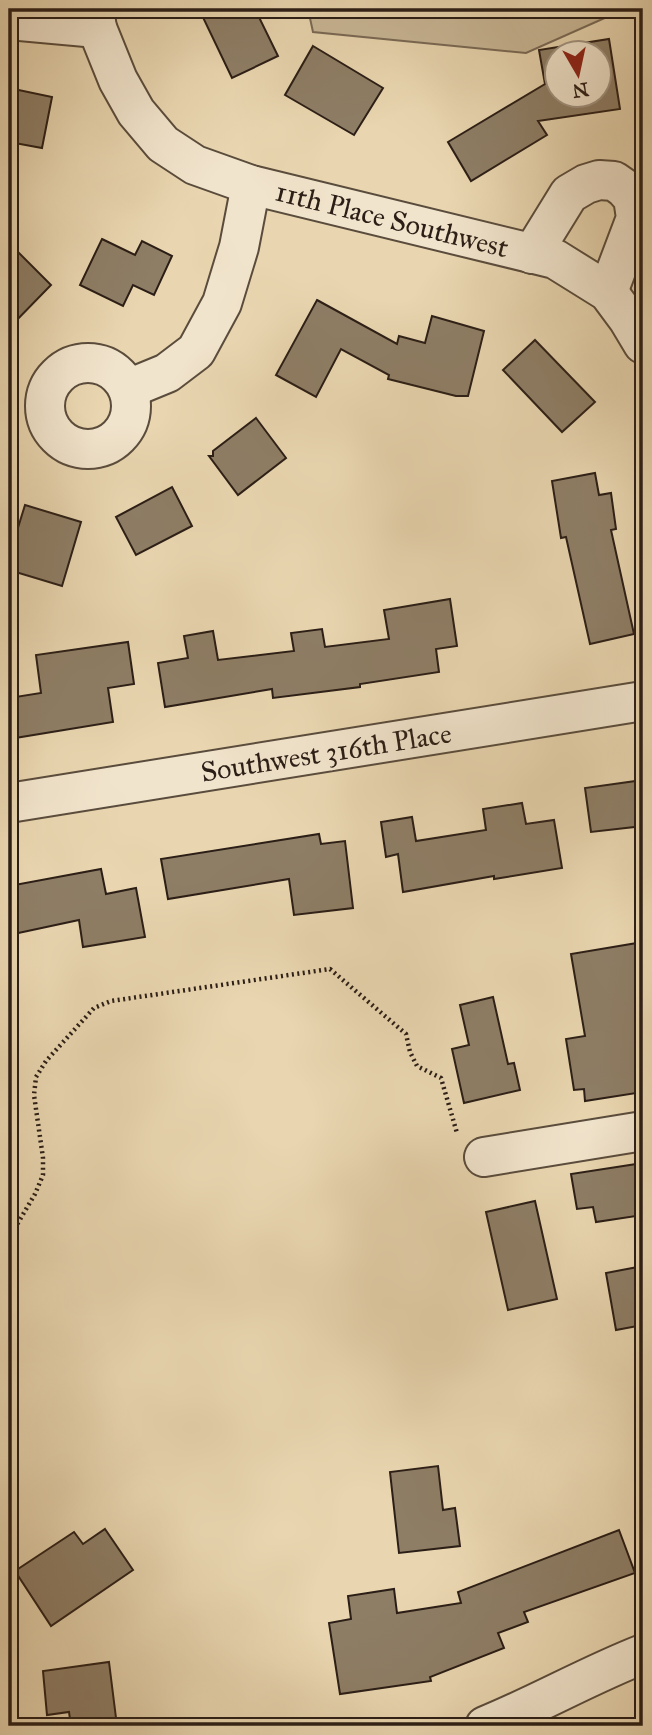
<svg xmlns="http://www.w3.org/2000/svg" width="652" height="1735" font-family="'IM FELL Great Primer',serif">
	<style>
		.green { fill: #c9b796; stroke: #7a6a56; stroke-width: 2 }
		.building { fill: #8e7e66; stroke: #2b1e16; stroke-width: 2; fill-rule: evenodd }
		.lines { fill: none; stroke-linecap: round; stroke-linejoin: round }
		.minor-casing { stroke: #5a4c3c; stroke-width: 42 }
		.path { stroke: #2b1e16; stroke-width: 4.5; stroke-dasharray: 2 3.5; stroke-linecap: butt }
		.minor { stroke: #f1e4cc; stroke-width: 38 }
		.labels { text-anchor: middle; stroke-width: 5; stroke-linejoin: round; paint-order: stroke }
		.street-label { font-size: 28px; fill: #2b1e16; stroke: #f1e4cc }
	</style>
	<rect width="100%" height="100%" fill="#e9d6b0"/>
	<filter id="stains"><feTurbulence type="fractalNoise" baseFrequency=".00286" numOctaves="4"/><feColorMatrix values="0 0 0 0 .2 0 0 0 0 .09 0 0 0 0 .02 0 0 0 .5 -.17"/></filter>
	<radialGradient id="worn" r=".72"><stop offset=".6" stop-color="#630" stop-opacity="0"/><stop offset="1" stop-color="#630" stop-opacity=".3"/></radialGradient>
	<!-- green -->
	<path class="green" d="M308,9H625L526,53L313,32Z"/>
	<!-- building -->
	<g class="building">
		<path d="M199,9H255L278,56L232,78Z"/>
		<path d="M609,39L620,109L538,121L547,135L471,181L448,142L545,84L539,50ZM557,52H599V94H557Z"/>
		<path d="M313,46L383,88L354,135L285,95Z"/>
		<path d="M9,88L52,97L42,148L9,142Z"/>
		<path d="M102,239L135,255L142,241L172,256L154,295L133,285L123,306L80,285Z"/>
		<path d="M9,243L51,285L9,328Z"/>
		<path d="M317,300L397,344L399,336L425,343L432,316L484,331L468,396H456L388,379L389,375L341,349L316,397L276,375Z"/>
		<path d="M535,340L595,402L562,432L503,370Z"/>
		<path d="M256,418L286,458L238,495L209,456H213V451Z"/>
		<path d="M595,473L599,495L611,493L616,529L611,530L634,634L590,644L566,537L561,538L552,481Z"/>
		<path d="M172,487L192,526L136,555L116,517Z"/>
		<path d="M25,505L81,522L62,586L9,570V557Z"/>
		<path d="M450,599L457,646L436,649L439,672L360,684V687L273,698L272,689L165,707L158,663L188,658L184,636L213,631L218,660L294,651L291,633L322,629L325,647L389,639L384,610Z"/>
		<path d="M128,642L134,684L108,688L113,722L9,739V698L41,693L36,655Z"/>
		<path d="M643,780V826L591,832L585,788Z"/>
		<path d="M522,803L526,824L554,820L562,868L494,879V876L403,892L398,854L386,857L381,822L412,817L416,841L486,830L483,809Z"/>
		<path d="M319,834L321,844L345,841L353,908L294,915L289,879L168,899L161,859Z"/>
		<path d="M101,869L106,894L136,888L145,937L83,947L79,920L9,935V886Z"/>
		<path d="M643,942V1092L585,1101L584,1089L574,1090L566,1039L585,1036L571,954Z"/>
		<path d="M493,997L508,1064L514,1063L520,1090L464,1103L452,1049L469,1045L460,1005Z"/>
		<path d="M643,1163V1215L596,1222L593,1207L577,1209L571,1174Z"/>
		<path d="M535,1201L557,1299L508,1310L486,1212Z"/>
		<path d="M643,1266V1325L616,1330L606,1273Z"/>
		<path d="M438,1466L443,1510L455,1508L460,1546L399,1553L390,1472Z"/>
		<path d="M105,1529L133,1570L51,1626L15,1571L74,1532L83,1544Z"/>
		<path d="M619,1530L635,1573L524,1612L528,1622L498,1633L504,1648L430,1677L431,1681L340,1694L329,1623L351,1619L348,1596L394,1589L397,1613L461,1603L458,1592Z"/>
		<path d="M109,1662L117,1726H71L69,1712L47,1715L43,1671Z"/>
	</g>
	<g class="lines">
		<defs>
			<g id="minor">
				<path d="M94,9L97,28L118,80L136,112L163,144L195,165L251,185L555,259L608,292L628,319L643,344"/>
				<path d="M9,20L97,28"/>
				<path d="M532,254L569,194L586,184L599,180L614,181L624,188L633,198L636,218L608,292"/>
				<circle cx="88" cy="406" r="43"/>
				<path d="M128,389L167,373L196,351L222,303L239,247L251,185"/>
				<path d="M9,803L643,701"/>
				<path d="M484,1157L643,1131"/>
				<path d="M485,1726C539,1704 589,1675 643,1654"/>
			</g>
		</defs>
		<!-- minor casing -->
		<use href="#minor" class="minor-casing"/>
		<!-- path -->
		<path class="path" d="M9,1238L35,1194L43,1175V1158L34,1095L36,1077L46,1061L94,1008L111,1001L330,969L406,1034L410,1052L417,1066L441,1078L457,1133"/>
		<!-- minor -->
		<use href="#minor" class="minor"/>
	</g>
	<g class="labels">
		<!-- street labels -->
		<g class="street-label">
			<text transform="translate(392 219) rotate(14)" y="10">11th Place Southwest</text>
			<text transform="translate(326 752) rotate(-9)" y="10">Southwest 316th Place</text>
		</g>
	</g>
	<!-- margin -->
	<rect width="652" height="1735" fill="none" stroke="#e9d6b0" stroke-width="35"/>
	<rect x="10" y="10" width="631" height="1714" fill="none" stroke="#2b1e16" stroke-width="3.5"/>
	<rect x="18" y="18" width="617" height="1700" fill="none" stroke="#2b1e16" stroke-width="2"/>
	<!-- north arrow -->
	<g transform="translate(578 74) rotate(171)"><circle r="33" fill="#f1e4cc" stroke="#a29583" stroke-width="2"/>
	<path d="M0-5L12 26L0 18L-12 26Z" fill="#8f2418"/>
	<text y="-10" font-size="19" font-weight="bold" text-anchor="middle" fill="#2b1e16">N</text>
	</g>
	<rect width="100%" height="100%" filter="url(#stains)"/>
	<rect width="100%" height="100%" fill="url(#worn)"/>
</svg>
